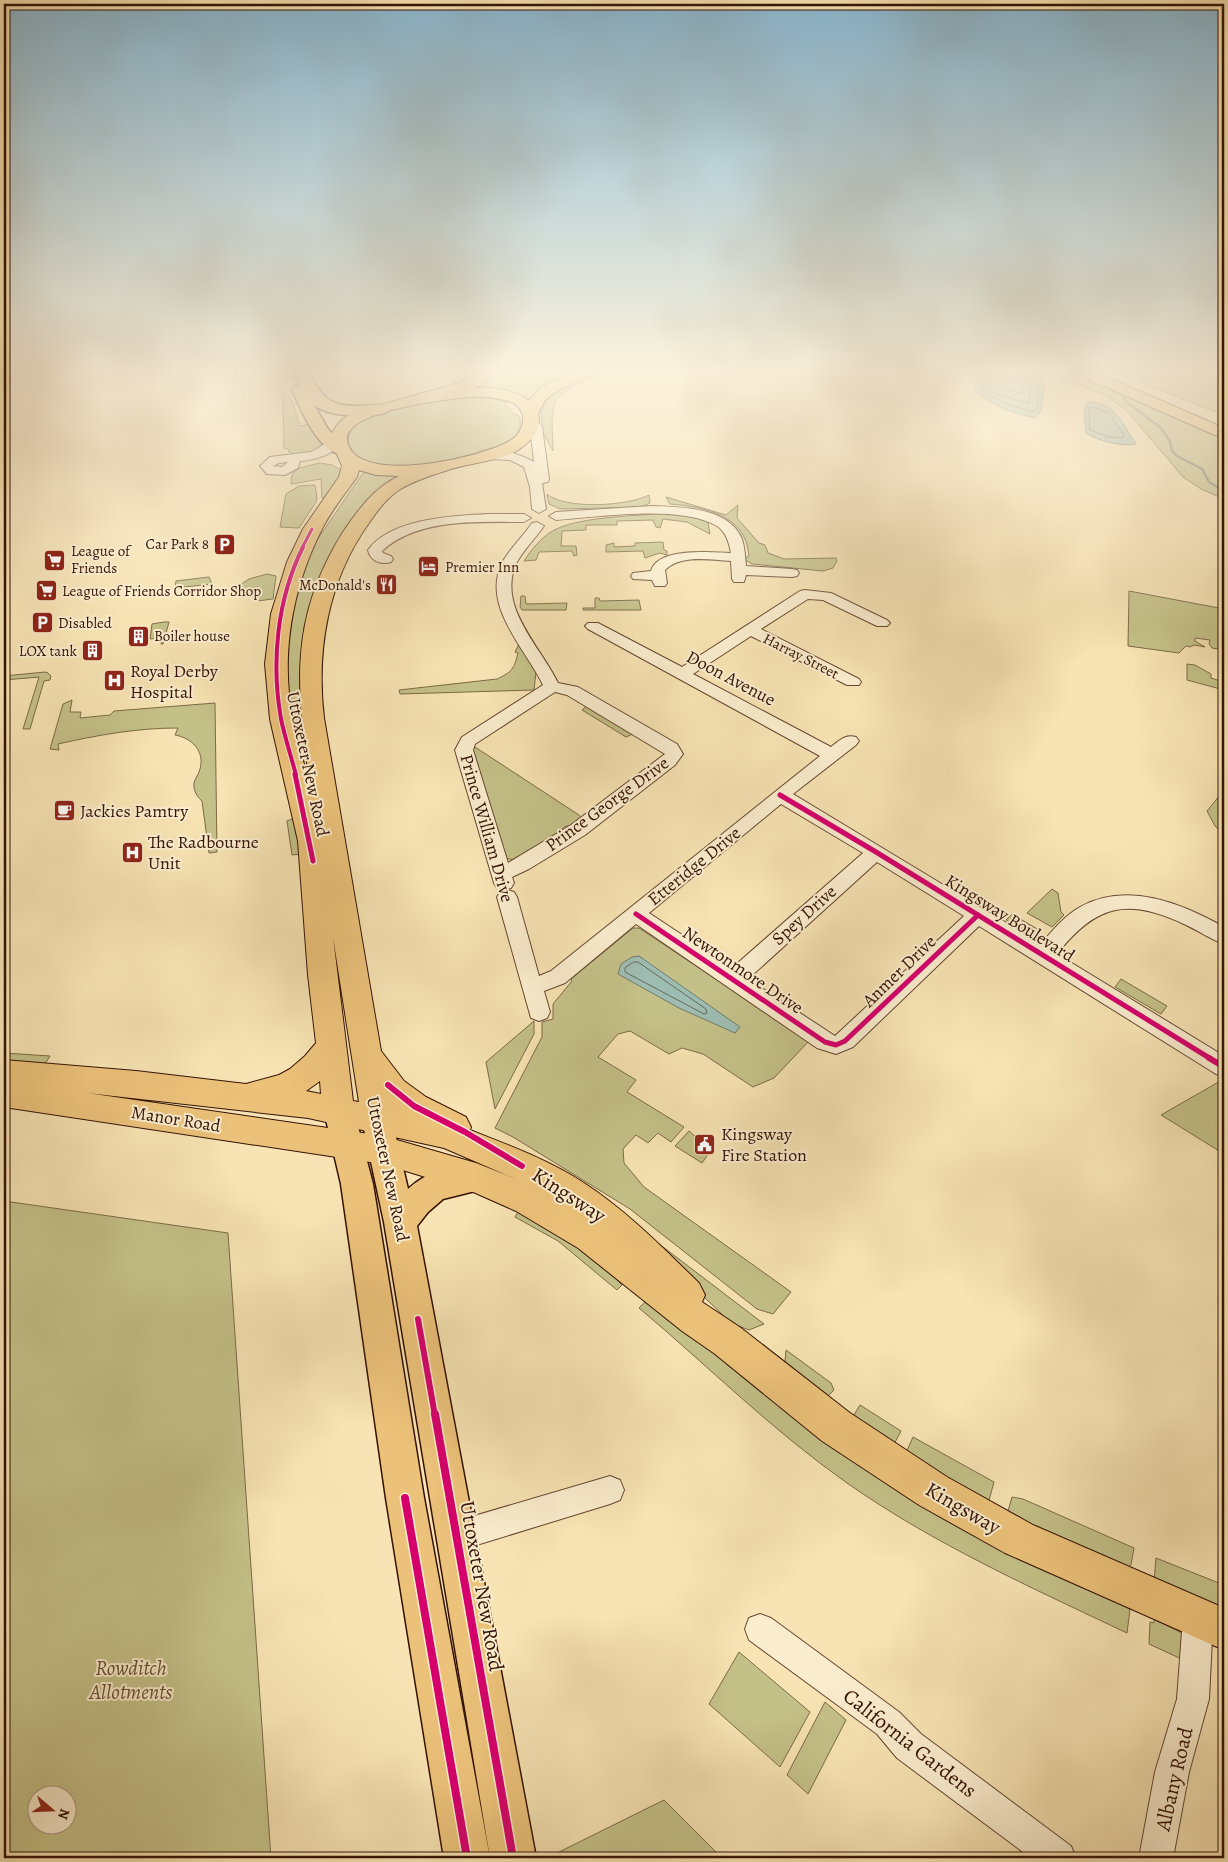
<svg xmlns="http://www.w3.org/2000/svg" width="1228" height="1862" font-family="Alegreya,serif">
	<style>
		.green { fill: #c4c188; stroke: #7c6a46; fill-rule: evenodd }
		.water { fill: #9ebdb2; stroke: #74796d }
		.lines { fill: none; stroke-linecap: round; stroke-linejoin: round }
		.shore { stroke: #69685c; stroke-width: 1 }
		.stream { stroke: #74796d; stroke-width: 2.5 }
		.minor-casing { stroke: #654630; stroke-width: 2 }
		.major-casing { stroke: #341205; stroke-width: 3 }
		.highway-casing { stroke: #341205; stroke-width: 2 }
		.minor { fill: #faedce; fill-rule: evenodd }
		.major { fill: #ecc27a; fill-rule: evenodd }
		.highway { fill: #ecc27a; fill-rule: evenodd }
		.cycleway-far4-casing { stroke: #faedce; stroke-width: 5 }
		.cycleway-far3-casing { stroke: #faedce; stroke-width: 6 }
		.cycleway-far2-casing { stroke: #faedce; stroke-width: 8 }
		.cycleway-far1-casing { stroke: #faedce; stroke-width: 9 }
		.cycleway-casing { stroke: #faedce; stroke-width: 11 }
		.cycleway-far4 { stroke: #d6006c; stroke-width: 3 }
		.cycleway-far3 { stroke: #d6006c; stroke-width: 4 }
		.cycleway-far2 { stroke: #d6006c; stroke-width: 5 }
		.cycleway-far1 { stroke: #d6006c; stroke-width: 6 }
		.cycleway { stroke: #d6006c; stroke-width: 8 }
		.labels { text-anchor: middle; stroke-width: 4; stroke-linejoin: round; paint-order: stroke }
		.far-poi-label { font-size: 15px; fill: #341205; stroke: #faedce; text-anchor: start }
		.far-street-label { font-size: 15px; fill: #341205; stroke: #faedce }
		.poi-label { font-size: 18px; fill: #341205; stroke: #faedce; text-anchor: start }
		.street-label { font-size: 18px; fill: #341205; stroke: #faedce }
		.near-street-label { font-size: 21px; fill: #341205; stroke: #faedce }
		.near-park-label { font-size: 21px; font-style: italic; fill: #664f33; stroke: #faedce }
	</style>
	<rect width="100%" height="100%" fill="#f7e3b3"/>
	<filter id="stains"><feTurbulence type="fractalNoise" baseFrequency=".004" numOctaves="4"/><feColorMatrix values="0 0 0 0 .2 0 0 0 0 .09 0 0 0 0 .02 0 0 0 .5 -.17"/></filter>
	<radialGradient id="worn" r=".72"><stop offset=".6" stop-color="#630" stop-opacity="0"/><stop offset="1" stop-color="#630" stop-opacity=".3"/></radialGradient>
	<!-- green -->
	<g class="green">
		<path d="M510,367H584L546,385L530,399L504,389L472,387Z"/>
		<path d="M607,367H619C605,373 560,388 555,403C550,418 553,436 553,451L543,432L541,410L551,394Z"/>
		<path d="M1036,367H1064L1156,406L1224,439V499L1201,489L1183,477L1128,412L1107,396Z"/>
		<path d="M1101,367H1224V415Z"/>
		<path d="M278,390C294,394 295,412 300,426L313,424L326,444L321,450L298,455L289,452L288,449L284,448L283,399Z"/>
		<path d="M471,396L490,397L505,402V404L514,414L519,416C525,432 509,445 494,448C489,450 483,449 478,451L477,453C448,460 364,485 349,444C346,433 354,425 363,420C388,406 442,400 471,396Z"/>
		<path d="M320,463L332,465L341,470L336,483L325,498H322L321,479L291,484L292,474L299,468Z"/>
		<path d="M365,470L406,475L384,487L313,605L315,804L305,775L291,721L283,659L300,570L319,537Z"/>
		<path d="M315,485L317,497L316,502L299,528L280,527L286,494L299,486Z"/>
		<path d="M547,494C566,510 628,506 649,495L650,503L642,507L560,509L549,504Z"/>
		<path d="M666,497L726,515L738,505L737,518L759,543L765,545L768,553L784,559L836,558L837,561L833,568L823,571L752,564L744,559L749,556C748,549 747,542 744,537C731,511 695,506 670,504Z"/>
		<path d="M670,513L697,518L708,522L710,534L687,522L663,519L660,528L656,527L653,520L617,521V525H586V530L562,531L561,546H576L577,555L574,556L572,551L539,552L536,560L524,561C531,550 540,539 551,532C575,516 640,516 670,513Z"/>
		<path d="M663,542L664,550L667,551V555L660,553L645,558L643,551L606,552V545L614,543V547L635,546V543Z"/>
		<path d="M267,574L276,576L273,599L257,601L258,587L231,591L249,579Z"/>
		<path d="M209,577L212,584L175,588L176,581Z"/>
		<path d="M1129,591L1224,609V650L1212,648L1209,644L1210,640L1195,638V641L1205,647L1194,645L1190,647L1186,646L1179,653L1128,646Z"/>
		<path d="M521,596H525L526,604L567,603L566,610H522L520,607Z"/>
		<path d="M595,598H599L600,601L639,600L641,610H583V608H595Z"/>
		<path d="M164,622H169L163,644H161L162,638L150,639L152,624Z"/>
		<path d="M519,644L536,672L534,690L400,694L399,690L497,679C512,672 514,669 518,653L515,652Z"/>
		<path d="M1187,664L1195,665L1211,674V678L1224,682V690L1187,680Z"/>
		<path d="M45,672L48,673L51,676L50,680L44,681L30,729H23L39,677L4,680V676Z"/>
		<path d="M72,700L70,712H81L80,718L110,715L114,711L215,703L217,852L209,853L202,801C197,797 193,790 194,783C195,778 199,774 200,769C205,751 192,738 175,735L178,728C137,728 98,735 58,744L59,750L50,749L63,704Z"/>
		<path d="M588,705L635,733L626,737L582,710Z"/>
		<path d="M475,747L579,815L582,819L573,826H566L519,861L505,858L472,751Z"/>
		<path d="M1224,790V835L1215,826L1207,811Z"/>
		<path d="M294,818L301,854L292,855L287,821Z"/>
		<path d="M1052,889L1058,893L1061,912L1064,915L1052,927L1027,913Z"/>
		<path d="M1012,914L1039,930L1033,936L1006,920Z"/>
		<path d="M633,928H639L809,1041L774,1078L753,1087L703,1054L682,1048L669,1054L630,1031L618,1034L598,1057L636,1080L627,1092L684,1127L671,1142L658,1133L648,1143L636,1135L623,1149L624,1163L644,1187L791,1292L773,1314L757,1309L630,1209L513,1137L495,1128L542,1037V1022L553,1019V1004L572,981L571,979Z"/>
		<path d="M1121,979L1167,1006L1161,1014L1115,987Z"/>
		<path d="M534,1021V1034L495,1109L486,1062Z"/>
		<path d="M4,1053L50,1056L41,1070L4,1067Z"/>
		<path d="M1222,1080L1224,1082V1154L1161,1115Z"/>
		<path d="M689,1131L707,1147V1156L702,1163L675,1146Z"/>
		<path d="M4,1201L228,1233L271,1858H4ZM38,1794H68V1824H38Z"/>
		<path d="M612,1208L764,1324L749,1330L731,1323Z"/>
		<path d="M518,1212L582,1244L622,1285L617,1290L558,1241L515,1217Z"/>
		<path d="M645,1302L675,1318L993,1546L1130,1609L1127,1633C1032,1588 934,1544 847,1483C773,1431 708,1366 639,1308Z"/>
		<path d="M786,1350L831,1383L834,1390L826,1398L789,1368L785,1361Z"/>
		<path d="M860,1405L901,1431L892,1448L852,1418Z"/>
		<path d="M913,1437L994,1482L988,1504L906,1453Z"/>
		<path d="M1012,1497L1023,1499L1134,1548L1131,1565L1126,1568L1019,1522L1008,1511Z"/>
		<path d="M1156,1558L1224,1585V1609L1154,1582Z"/>
		<path d="M1154,1619L1182,1633L1190,1663L1149,1644L1150,1622L1154,1623Z"/>
		<path d="M739,1652L810,1712L780,1767L709,1704Z"/>
		<path d="M825,1702L846,1720L808,1794L787,1775Z"/>
		<path d="M664,1800L722,1858H560L559,1852Z"/>
	</g>
	<!-- water -->
	<g class="water">
		<path d="M997,367C1009,366 1038,365 1043,381C1045,389 1042,403 1041,412L1035,418C1012,413 992,406 974,390L982,374Z"/>
		<path d="M1088,402C1115,401 1122,424 1136,444C1121,447 1099,441 1086,433L1084,412Z"/>
		<path d="M639,956L740,1027L735,1033L679,1008L618,974L621,964L632,957Z"/>
	</g>
	<g class="lines">
		<!-- shore -->
		<g class="shore">
			<path d="M998,367L996,373L986,378L981,390L1006,404L1034,412L1037,409C1038,399 1041,386 1032,378C1027,374 1024,374 1022,367"/>
			<path d="M1004,367L1002,376L990,383L989,388L993,392L1029,404L1031,384L1018,376L1015,367"/>
			<path d="M1008,379L1023,388V394L1004,388L1003,385Z"/>
			<path d="M1092,407L1109,413L1124,435L1123,438L1109,437L1090,430L1089,413Z"/>
			<path d="M634,962H638L706,1009L707,1013L704,1014L625,972V968Z"/>
		</g>
		<!-- stream -->
		<g class="stream">
			<path d="M1125,367L1143,372L1146,377L1143,381"/>
			<path d="M1128,394L1124,397L1125,401L1160,427L1170,441L1172,451L1177,456L1202,469L1209,482L1224,491"/>
		</g>
		<defs>
			<g id="minor">
				<path d="M114,367H291L285,370H120Z"/>
				<path d="M426,367H446L448,369C443,375 433,372 427,370Z"/>
				<path d="M532,417L536,418L542,427L549,479L548,482L542,483L546,509L539,513L532,509L530,487L524,467L510,460L487,459L481,455C492,443 523,456 534,462L530,427L526,421Z"/>
				<path d="M339,436L345,440C334,454 317,460 300,461L298,468L285,475L267,474L260,466L270,457L311,452ZM288,462L282,467L273,466L279,463Z"/>
				<path d="M652,506C681,507 729,507 742,539C745,548 745,557 746,566L792,569L797,570L799,573L797,576L792,577L746,575L744,582H734L732,579L731,561C711,560 681,554 665,570L667,583L665,586H655L652,580L633,579L631,576L633,573L651,571C657,547 712,552 731,553C729,542 726,532 717,526C680,504 598,517 556,520L549,516L556,512Z"/>
				<path d="M488,514H524L531,518L524,522C478,522 418,518 382,551L383,553L391,556L393,559L391,562C381,565 370,561 368,550C391,518 453,516 488,514Z"/>
				<path d="M537,522L544,526C535,539 523,550 516,564C497,607 541,647 558,683L578,687L677,744L683,754L675,765L585,835L529,869L512,877L514,883L511,888L504,890L497,888L494,883L455,750L462,737L543,685C526,649 481,606 502,563C510,548 523,537 532,523ZM555,692L567,695L665,754L571,825L508,863L473,750L475,744Z"/>
				<path d="M805,590L831,593L887,620L890,623L887,626H877L823,600L808,599L761,629L859,679L861,682L859,685H847L751,636L693,674L831,747C839,741 845,734 856,737L859,741L856,745L793,794L1041,944C1052,931 1064,916 1080,907C1127,881 1181,903 1224,927V944C1210,939 1199,931 1186,925C1128,897 1096,904 1057,954L1224,1056V1076L1216,1074L979,926L853,1047L836,1054L817,1048L636,924L565,983L544,991L550,1012L547,1018L539,1021L531,1018L497,897L500,892L507,890L514,892L517,897L539,976L551,971L820,756L588,629L585,626L588,623H598L682,667L800,591ZM781,804L863,853L732,968L649,913ZM877,862L964,916L835,1036L748,979Z"/>
				<path d="M610,1476L620,1480L624,1490L620,1500L610,1504L457,1551L447,1546L442,1536L447,1526L457,1521Z"/>
				<path d="M1198,1603L1209,1607L1213,1618L1209,1699L1189,1772L1173,1858H1139L1155,1772L1177,1699L1183,1618L1187,1607Z"/>
				<path d="M760,1614L771,1618L899,1712L921,1734L1071,1846L1076,1858H1031L897,1758L877,1734L749,1640L745,1629L749,1618Z"/>
			</g>
			<g id="major">
				<path d="M290,367H304C322,393 324,407 360,406C369,405 379,404 387,406L390,409L387,412L382,414C360,415 333,419 314,405L328,429L351,451L349,454C322,461 300,409 292,389L295,386L300,385Z"/>
				<path d="M339,1098L350,1102L354,1111L373,1184L424,1498L490,1858H444L386,1498L341,1184L324,1111L328,1102Z"/>
				<path d="M377,1107L388,1111L392,1120L408,1189C427,1171 463,1159 487,1168L492,1178L487,1188L443,1199L428,1212L417,1226L536,1858H490L384,1222L362,1120L366,1111Z"/>
			</g>
			<g id="highway">
				<path d="M491,367H510L507,370L475,388C494,387 513,389 529,401L540,388L583,367H603L600,370L552,394L545,400L538,414C540,420 539,426 536,432C519,463 474,460 445,471C430,476 413,481 399,490C387,498 377,511 369,523C328,580 316,650 324,718L381,1051L404,1081L426,1097L466,1117L471,1127L470,1130C508,1145 549,1160 584,1183C627,1211 663,1248 699,1283L705,1295L702,1302L741,1328L850,1413L947,1477L1033,1525L1224,1608V1650L1005,1553L919,1505L822,1441L715,1354L682,1331L578,1248L516,1211L471,1191L383,1164L4,1107V1060L136,1071L246,1084L279,1075L290,1069L305,1056L316,1043L308,975L298,841L270,719L265,664L271,614L287,562L303,529L339,477L342,466L331,440C333,425 342,419 355,412L455,384ZM470,397C486,397 525,396 523,421C522,429 518,436 511,440C486,457 353,488 347,440C344,410 450,399 470,397ZM359,470L376,475L399,476C374,488 358,510 343,532C287,622 297,691 311,791C305,767 298,744 293,720C280,656 292,589 321,531C330,512 345,494 357,477ZM333,937L359,1102L353,1101ZM320,1081L321,1094L306,1091ZM87,1093L308,1118L444,1148L516,1179L476,1163L383,1136Z"/>
				<path d="M1064,367H1084L1224,428V439L1067,370Z"/>
			</g>
		</defs>
		<!-- minor casing -->
		<use href="#minor" class="minor-casing"/>
		<!-- major casing -->
		<use href="#major" class="major-casing"/>
		<!-- highway casing -->
		<use href="#highway" class="highway-casing"/>
		<!-- minor -->
		<use href="#minor" class="minor"/>
		<!-- major -->
		<use href="#major" class="major"/>
		<!-- highway -->
		<use href="#highway" class="highway"/>
		<defs>
			<path id="cycleway-far4" d="M302,548L312,529"/>
			<path id="cycleway-far3" d="M296,775C291,756 285,738 281,719C271,662 277,599 303,547"/>
			<g id="cycleway-far2">
				<path d="M295,774L313,861"/>
				<path d="M780,795L876,852L1211,1059"/>
				<path d="M636,914L825,1042L836,1045L845,1041L978,915"/>
			</g>
			<g id="cycleway-far1">
				<path d="M1209,1058L1224,1067"/>
				<path d="M388,1085L414,1106L465,1132L522,1166"/>
				<path d="M418,1319L435,1416"/>
			</g>
			<g id="cycleway">
				<path d="M435,1414L513,1858"/>
				<path d="M405,1498L467,1858"/>
			</g>
		</defs>
		<!-- cycleway-far4 casing -->
		<use href="#cycleway-far4" class="cycleway-far4-casing"/>
		<!-- cycleway-far3 casing -->
		<use href="#cycleway-far3" class="cycleway-far3-casing"/>
		<!-- cycleway-far2 casing -->
		<use href="#cycleway-far2" class="cycleway-far2-casing"/>
		<!-- cycleway-far1 casing -->
		<use href="#cycleway-far1" class="cycleway-far1-casing"/>
		<!-- cycleway casing -->
		<use href="#cycleway" class="cycleway-casing"/>
		<!-- cycleway-far4 -->
		<use href="#cycleway-far4" class="cycleway-far4"/>
		<!-- cycleway-far3 -->
		<use href="#cycleway-far3" class="cycleway-far3"/>
		<!-- cycleway-far2 -->
		<use href="#cycleway-far2" class="cycleway-far2"/>
		<!-- cycleway-far1 -->
		<use href="#cycleway-far1" class="cycleway-far1"/>
		<!-- cycleway -->
		<use href="#cycleway" class="cycleway"/>
	</g>
	<!-- sky -->
	<linearGradient id="sky" x2="0" y2="1"><stop stop-color="#8ab8d2"/><stop offset="0.59" stop-color="#fbf2dd"/><stop offset="1" stop-color="#fbf2dd" stop-opacity="0"/></linearGradient>
	<rect width="1228" height="627" fill="url(#sky)"/>
	<!-- icons -->
	<defs>
		<symbol id="parking-square" viewBox="-11 -11 22 22"><rect x="-9" y="-9" width="18" height="18" rx="4" fill="#8f2418" stroke="#faedce"/><path d="M-3.5-5.5H1a3.5 3.5 0 0 1 0 7H-1V5.5H-3.5ZM-1-3.4V-.6H.8a1.4 1.4 0 0 0 0-2.8Z" fill="#fff"/></symbol>
		<symbol id="supermarket-square" viewBox="-11 -11 22 22"><rect x="-9" y="-9" width="18" height="18" rx="4" fill="#8f2418" stroke="#faedce"/><path d="M-6-5.5h2.5l.6 2H6L4.5 2H-2.5L-4.4-4H-6ZM-1.5 3.2a1.3 1.3 0 1 0 .1 0ZM3 3.2a1.3 1.3 0 1 0 .1 0Z" fill="#fff"/></symbol>
		<symbol id="hotel-square" viewBox="-11 -11 22 22"><rect x="-9" y="-9" width="18" height="18" rx="4" fill="#8f2418" stroke="#faedce"/><path d="M-6-4.5h1.5V1H6V5H4.5V3h-9V5H-6ZM-4 0a1.8 1.8 0 1 1 3.6 0ZM.5 0V-2.5h3Q6-2.5 6 0Z" fill="#fff"/></symbol>
		<symbol id="restaurant-square" viewBox="-11 -11 22 22"><rect x="-9" y="-9" width="18" height="18" rx="4" fill="#8f2418" stroke="#faedce"/><path d="M-5-6h1v4h1v-4h1v4h1v-4h1v5L-1.5 .5V6h-2V.5L-5-1ZM5-6V6H3V1.5H1.5Q1.5-4 5-6Z" fill="#fff"/></symbol>
		<symbol id="building-square" viewBox="-11 -11 22 22"><rect x="-9" y="-9" width="18" height="18" rx="4" fill="#8f2418" stroke="#faedce"/><path d="M-4-6H4V6H1V3H-1V6H-4ZM-2.5-4.3h1.7v1.8h-1.7ZM.8-4.3h1.7v1.8H.8ZM-2.5-1h1.7V.8h-1.7ZM.8-1h1.7V.8H.8Z" fill="#fff"/></symbol>
		<symbol id="hospital-square" viewBox="-11 -11 22 22"><rect x="-9" y="-9" width="18" height="18" rx="4" fill="#8f2418" stroke="#faedce"/><path d="M-5-5h3v3.5h4V-5h3V5h-3V1.5h-4V5h-3Z" fill="#fff"/></symbol>
		<symbol id="cafe-square" viewBox="-11 -11 22 22"><rect x="-9" y="-9" width="18" height="18" rx="4" fill="#8f2418" stroke="#faedce"/><path d="M-5.5-4.5H6V0H3Q3 3.5 0 3.5H-2.5Q-5.5 3.5-5.5 0ZM3-3.2v2h1.7v-2ZM-6 4.5H4V6H-6Z" fill="#fff"/></symbol>
		<symbol id="civic-square" viewBox="-11 -11 22 22"><rect x="-9" y="-9" width="18" height="18" rx="4" fill="#8f2418" stroke="#faedce"/><path d="M-.6-6.5H3V-4.5H.6V-3L4-1V1h2V6H-6V1h2V-1L-.6-3ZM-1.2 2.5V6h2.4V2.5Z" fill="#fff"/></symbol>
	</defs>
	<g fill-rule="evenodd">
		<use href="#parking-square" x="212" y="532" width="25" height="25"/>
		<use href="#supermarket-square" x="42" y="548" width="25" height="25"/>
		<use href="#hotel-square" x="416" y="554" width="25" height="25"/>
		<use href="#restaurant-square" x="374" y="572" width="25" height="25"/>
		<use href="#supermarket-square" x="34" y="578" width="25" height="25"/>
		<use href="#parking-square" x="30" y="610" width="25" height="25"/>
		<use href="#building-square" x="126" y="624" width="25" height="25"/>
		<use href="#building-square" x="80" y="638" width="25" height="25"/>
		<use href="#hospital-square" x="102" y="668" width="25" height="25"/>
		<use href="#cafe-square" x="52" y="798" width="25" height="25"/>
		<use href="#hospital-square" x="120" y="840" width="25" height="25"/>
		<use href="#civic-square" x="692" y="1132" width="25" height="25"/>
	</g>
	<g class="labels">
		<!-- far-poi labels -->
		<g class="far-poi-label">
			<text x="209" y="549" text-anchor="end">Car Park 8</text>
			<text x="71" y="556">League of<tspan x="71" dy="17">Friends</tspan></text>
			<text x="445" y="572">Premier Inn</text>
			<text x="371" y="590" text-anchor="end">McDonald's</text>
			<text x="62" y="596">League of Friends Corridor Shop</text>
			<text x="58" y="628">Disabled</text>
			<text x="154" y="641">Boiler house</text>
			<text x="77" y="656" text-anchor="end">LOX tank</text>
		</g>
		<!-- far-street labels -->
		<g class="far-street-label">
			<text transform="translate(801 656) rotate(27)" y="5">Harray Street</text>
		</g>
		<!-- poi labels -->
		<g class="poi-label">
			<text x="130" y="677">Royal Derby<tspan x="130" dy="21">Hospital</tspan></text>
			<text x="80" y="817">Jackies Pamtry</text>
			<text x="148" y="848">The Radbourne<tspan x="148" dy="21">Unit</tspan></text>
			<text x="721" y="1140">Kingsway<tspan x="721" dy="21">Fire Station</tspan></text>
		</g>
		<!-- street labels -->
		<g class="street-label">
			<text transform="translate(731 678) rotate(28)" y="6">Doon Avenue</text>
			<text transform="translate(308 764) rotate(78)" y="6">Uttoxeter New Road</text>
			<text transform="translate(607 804) rotate(-36)" y="6">Prince George Drive</text>
			<text transform="translate(487 828) rotate(74)" y="6">Prince William Drive</text>
			<text transform="translate(694 866) rotate(-39)" y="6">Etteridge Drive</text>
			<text transform="translate(804 915) rotate(-42)" y="6">Spey Drive</text>
			<text transform="translate(1010 918) rotate(32)" y="6">Kingsway Boulevard</text>
			<text transform="translate(743 970) rotate(34)" y="6">Newtonmore Drive</text>
			<text transform="translate(899 971) rotate(-44)" y="6">Anmer Drive</text>
			<text transform="translate(176 1119) rotate(9)" y="6">Manor Road</text>
			<text transform="translate(388 1169) rotate(78)" y="6">Uttoxeter New Road</text>
		</g>
		<!-- near-street labels -->
		<g class="near-street-label">
			<text transform="translate(569 1195) rotate(33)" y="7">Kingsway</text>
			<text transform="translate(963 1508) rotate(30)" y="7">Kingsway</text>
			<text transform="translate(482 1586) rotate(80)" y="7">Uttoxeter New Road</text>
			<text transform="translate(910 1743) rotate(38)" y="7">California Gardens</text>
			<text transform="translate(1174 1779) rotate(-77)" y="7">Albany Road</text>
		</g>
		<!-- near-park labels -->
		<g class="near-park-label">
			<text x="131" y="1675">Rowditch<tspan x="131" dy="24">Allotments</tspan></text>
		</g>
	</g>
	<!-- margin -->
	<rect width="1228" height="1862" fill="none" stroke="#f7e3b3" stroke-width="20"/>
	<rect x="5" y="5" width="1218" height="1852" fill="none" stroke="#341205" stroke-width="2.5"/>
	<rect x="10" y="10" width="1208" height="1842" fill="none" stroke="#341205"/>
	<!-- north arrow -->
	<g transform="translate(52 1810) rotate(109)"><circle r="24" fill="#faedce" stroke="#ab957e"/>
	<path d="M0-4L9 19L0 12L-9 19Z" fill="#8f2418"/>
	<text y="-8" font-size="14" font-weight="bold" text-anchor="middle" fill="#341205">N</text>
	</g>
	<rect width="100%" height="100%" filter="url(#stains)"/>
	<rect width="100%" height="100%" fill="url(#worn)"/>
</svg>
